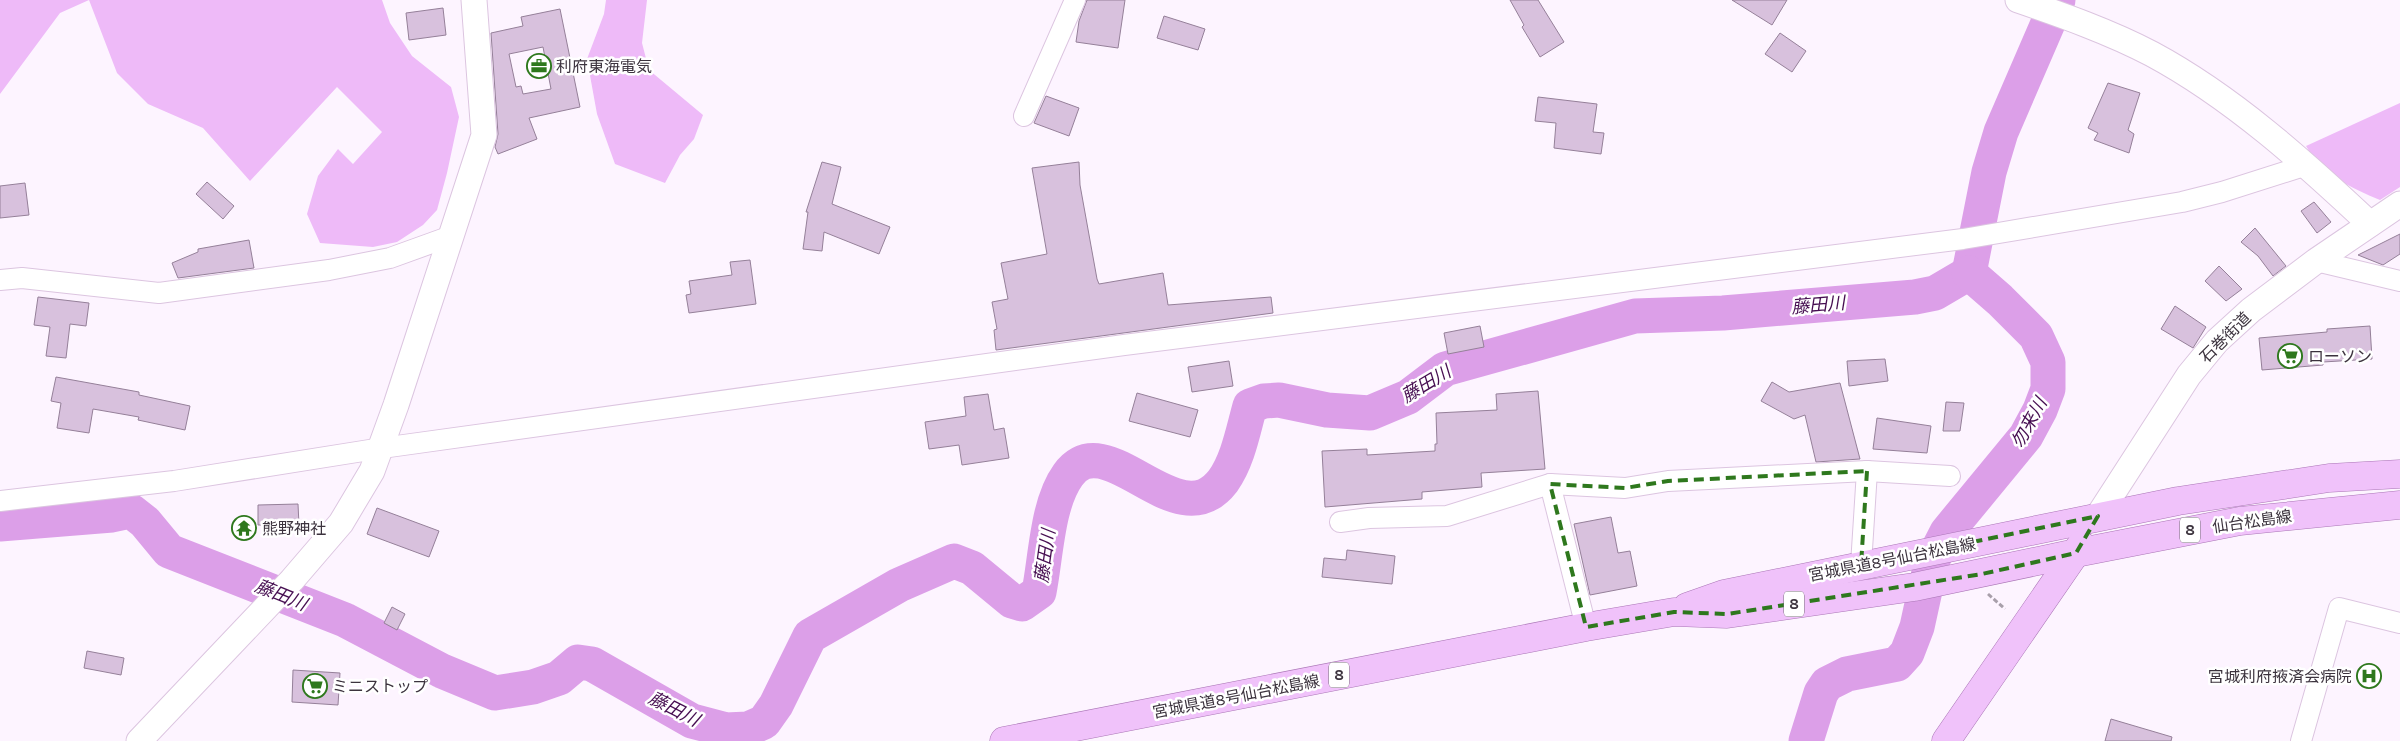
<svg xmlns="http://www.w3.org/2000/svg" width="2400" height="741" font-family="Karla,'Noto Sans JP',sans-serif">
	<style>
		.green { fill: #eebaf8 }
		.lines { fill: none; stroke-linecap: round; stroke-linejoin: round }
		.river { stroke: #dc9fe8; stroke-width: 35 }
		.building { fill: #d8c1dd; stroke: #958099; fill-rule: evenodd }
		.minor-casing { stroke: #dcc5e0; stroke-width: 22 }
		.tertiary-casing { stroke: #dcc5e0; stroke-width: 27 }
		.primary-casing { stroke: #aa76b6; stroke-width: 29 }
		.path { stroke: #a89faa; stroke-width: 3; stroke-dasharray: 5 2.5; stroke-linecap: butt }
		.minor { stroke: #fff; stroke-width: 20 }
		.tertiary { stroke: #fff; stroke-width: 25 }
		.primary { stroke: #f0c2fa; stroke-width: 28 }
		.marked { fill: none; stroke: #2e781d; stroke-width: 4; stroke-dasharray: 10 6; stroke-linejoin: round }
		.labels { text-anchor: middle; stroke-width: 5; stroke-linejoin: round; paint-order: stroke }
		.shield { fill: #fff; stroke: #767078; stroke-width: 1 }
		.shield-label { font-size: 15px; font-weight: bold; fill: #3c333e }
		.poi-label { font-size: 16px; fill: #3c333e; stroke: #fff; text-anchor: start }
		.street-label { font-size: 16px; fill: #3c333e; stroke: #fff }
		.water-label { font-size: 18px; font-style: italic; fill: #460e51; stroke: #fff }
	</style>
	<rect width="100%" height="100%" fill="#fdf4ff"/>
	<!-- green -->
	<g class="green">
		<path d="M0,0H382L390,23L412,56L451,87L459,117L447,173L437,210L423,225L397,242L373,247L320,243L307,214L318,176L338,149L353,164L382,132L337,87L250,181L203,128L148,104L117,73L89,0L60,13L0,94Z"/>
		<path d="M606,0H647L642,43L649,70L703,115L694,139L680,155L665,183L615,164L597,114L587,59L604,14Z"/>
		<path d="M2400,103V187L2380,200C2351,188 2323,175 2306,146Z"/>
	</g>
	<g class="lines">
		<!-- river -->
		<g class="river">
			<path d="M1969,273L1989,172L2001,132L2058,0"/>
			<path d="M0,524L112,515L131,511L145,522L169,551L345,620L442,671L495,693L533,687L559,678L578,662L592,664L692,721L726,730L748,729L764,722L776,705L810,636L899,585L954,561L972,568L1012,601L1022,604L1039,592C1046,557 1047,504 1068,475C1107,421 1177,541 1223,481C1238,460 1243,431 1250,406L1264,401L1279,400L1327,410L1370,413L1408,397L1445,369L1635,316L1723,313L1915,297L1935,293L1969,273"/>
			<path d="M1806,741L1821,693L1827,684L1847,674L1897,664L1907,653L1917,627L1931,563L1947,532L2026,436L2040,410L2048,389V362L2036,336L2000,300L1969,273"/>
		</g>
	</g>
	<!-- building -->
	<g class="building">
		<path d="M1087,0H1125L1118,48L1076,42L1079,21Z"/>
		<path d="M1510,0H1538L1564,42L1540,57L1522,27L1524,25Z"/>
		<path d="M1732,0H1787L1772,25Z"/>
		<path d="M443,8L446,35L409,40L406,13Z"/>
		<path d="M560,9L580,107L529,118L537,139L498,154L495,147L498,134L491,33L523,26L521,17ZM543,47L551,89L523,94L521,86L516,87L509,54Z"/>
		<path d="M1164,16L1205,29L1198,50L1157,38Z"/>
		<path d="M1780,33L1806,51L1792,72L1765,54Z"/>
		<path d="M2108,83L2140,93L2128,130L2134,134L2129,153L2094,140L2098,133L2088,128Z"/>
		<path d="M1046,96L1079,108L1069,136L1034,123Z"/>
		<path d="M1538,97L1597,104L1593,132L1604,133L1601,154L1554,148L1556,123L1535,121Z"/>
		<path d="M822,162L841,167L832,204L890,227L879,254L824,232L822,251L803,249L808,212H806Z"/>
		<path d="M1079,162L1080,185L1097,279L1099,284L1163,273L1168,305L1271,297L1273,313L996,350L994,330L997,329L992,302L1008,299L1001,263L1047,254L1032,168Z"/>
		<path d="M207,182L234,206L223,219L196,194Z"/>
		<path d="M25,183L29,215L0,218V186Z"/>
		<path d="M2314,202L2331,222L2317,233L2301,211Z"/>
		<path d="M2255,228L2286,266L2273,276L2258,256L2241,242Z"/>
		<path d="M2400,234V254L2383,265L2358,255Z"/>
		<path d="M249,240L254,268L178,278L172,263L198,252V249Z"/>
		<path d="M750,260L756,304L689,313L686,295L691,294L689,281L732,275L730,262Z"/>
		<path d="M2219,266L2242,289L2226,301L2205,281Z"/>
		<path d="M38,297L89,303L86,326L70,324L66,358L46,356L50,327L34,325Z"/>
		<path d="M2175,306L2206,327L2193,348L2161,329Z"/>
		<path d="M1480,326L1484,347L1448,354L1444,333Z"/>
		<path d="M2370,326L2372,359L2323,362V365L2262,370L2259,338L2327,332V329Z"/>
		<path d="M1885,359L1888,381L1849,386L1847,361Z"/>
		<path d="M1229,361L1233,386L1192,392L1188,367Z"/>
		<path d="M56,377L139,392V395L190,406L185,430L138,420L139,417L93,409L89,433L57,428L61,403L51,401Z"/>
		<path d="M1772,382L1789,392L1840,383L1860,459L1816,462L1805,415L1794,419L1761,401Z"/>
		<path d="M1538,391L1545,469L1481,473L1482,487L1422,492V499L1325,507L1322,451L1367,449V455L1435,451V444H1437L1436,413L1497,410L1496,394Z"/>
		<path d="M1137,393L1198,410L1190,437L1129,421Z"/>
		<path d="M988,394L994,430L1004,428L1009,458L962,465L959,445L929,449L925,422L966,416L964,397Z"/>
		<path d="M1946,402L1964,403L1960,431H1943Z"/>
		<path d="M1877,418L1931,426L1927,453L1873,449Z"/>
		<path d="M298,504L299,525H258V505Z"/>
		<path d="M377,508L439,531L429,557L367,534Z"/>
		<path d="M1611,517L1618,553L1630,551L1637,586L1590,595L1574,524Z"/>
		<path d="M1347,550L1395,556L1392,584L1322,577L1324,558L1346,560Z"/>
		<path d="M392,607L405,614L397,630L384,623Z"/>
		<path d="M87,651L124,658L121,675L84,668Z"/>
		<path d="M293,670L340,673L338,705L292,702Z"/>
		<path d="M2111,719L2172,737L2171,741H2105Z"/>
	</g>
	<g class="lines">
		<defs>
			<g id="minor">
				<path d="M1024,116L1075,0"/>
				<path d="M2316,261L2400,281"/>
				<path d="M0,280L22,278L159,293L329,270L390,258L451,236"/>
				<path d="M1550,484L1586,627"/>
				<path d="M0,501L174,481L382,448L1124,345L1963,239L2182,202L2222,192L2307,165"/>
				<path d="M1340,522L1369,518L1447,516L1550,484L1625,488L1668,481L1867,471L1950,476"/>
				<path d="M1861,565L1867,471"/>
				<path d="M2301,741L2339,608L2400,623"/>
			</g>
			<g id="tertiary">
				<path d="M2018,0C2062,15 2110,32 2152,54C2232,97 2304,162 2370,224"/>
				<path d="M2098,516L2189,375L2217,341L2251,310L2316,261L2400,204"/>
				<path d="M139,741L292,580L341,523L372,471L396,405L484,135L474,0"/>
			</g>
			<g id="primary">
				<path d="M1687,607L1724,594L2178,501L2329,478L2400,474"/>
				<path d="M1004,741L1586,627L1674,612L1727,614L1914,587L2076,553L2240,521L2400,505"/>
				<path d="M1946,741L2081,545"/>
			</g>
		</defs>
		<!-- minor casing -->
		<use href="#minor" class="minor-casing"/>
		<!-- tertiary casing -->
		<use href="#tertiary" class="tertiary-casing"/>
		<!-- primary casing -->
		<use href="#primary" class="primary-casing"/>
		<!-- path -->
		<path class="path" d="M1988,594L2005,609"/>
		<!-- minor -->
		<use href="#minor" class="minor"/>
		<!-- tertiary -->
		<use href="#tertiary" class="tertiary"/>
		<!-- primary -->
		<use href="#primary" class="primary"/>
	</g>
	<!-- marked area -->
	<path class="marked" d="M1867,471L1861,565L2098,516L2076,553L1982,574L1727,614L1674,612L1586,627L1550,484L1625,488L1668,481Z"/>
	<!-- icons -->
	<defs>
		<symbol id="office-ring" viewBox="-11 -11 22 22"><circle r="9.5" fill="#fff" stroke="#2e781d" stroke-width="1.5"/><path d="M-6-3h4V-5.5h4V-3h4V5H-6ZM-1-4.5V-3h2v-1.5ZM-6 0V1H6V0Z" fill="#2e781d"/></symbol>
		<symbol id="supermarket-ring" viewBox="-11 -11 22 22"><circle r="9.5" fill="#fff" stroke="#2e781d" stroke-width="1.5"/><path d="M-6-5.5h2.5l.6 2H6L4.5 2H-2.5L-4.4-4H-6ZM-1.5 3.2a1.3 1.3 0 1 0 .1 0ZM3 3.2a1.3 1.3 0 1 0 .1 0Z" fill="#2e781d"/></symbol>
		<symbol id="temple-ring" viewBox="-11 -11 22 22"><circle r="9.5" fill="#fff" stroke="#2e781d" stroke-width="1.5"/><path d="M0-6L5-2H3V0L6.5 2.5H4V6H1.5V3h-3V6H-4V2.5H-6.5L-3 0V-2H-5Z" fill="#2e781d"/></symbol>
		<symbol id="hospital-ring" viewBox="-11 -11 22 22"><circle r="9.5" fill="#fff" stroke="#2e781d" stroke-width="1.5"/><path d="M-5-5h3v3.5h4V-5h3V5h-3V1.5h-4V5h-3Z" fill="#2e781d"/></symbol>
	</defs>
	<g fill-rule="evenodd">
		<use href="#office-ring" x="525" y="52" width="28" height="28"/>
		<use href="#supermarket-ring" x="2276" y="342" width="28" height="28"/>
		<use href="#temple-ring" x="230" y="514" width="28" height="28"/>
		<use href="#hospital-ring" x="2355" y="662" width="28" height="28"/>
		<use href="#supermarket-ring" x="301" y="672" width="28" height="28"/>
	</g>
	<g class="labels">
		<!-- shield labels -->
		<g class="shield">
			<rect x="2180" y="517.5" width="20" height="25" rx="4"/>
			<rect x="1784" y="591.5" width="20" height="25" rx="4"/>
			<rect x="1329" y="662.5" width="20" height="25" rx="4"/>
		</g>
		<g class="shield-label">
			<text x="2190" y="535">8</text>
			<text x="1794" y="609">8</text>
			<text x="1339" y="680">8</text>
		</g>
		<!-- poi labels -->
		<g class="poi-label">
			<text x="556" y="72">利府東海電気</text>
			<text x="2308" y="362">ローソン</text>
			<text x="262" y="534">熊野神社</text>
			<text x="2352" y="682" text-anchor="end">宮城利府掖済会病院</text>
			<text x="332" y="692">ミニストップ</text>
		</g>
		<!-- street labels -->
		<g class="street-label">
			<text transform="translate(2225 337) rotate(-45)" y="6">石巻街道</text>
			<text transform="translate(2252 521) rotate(-8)" y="6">仙台松島線</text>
			<text transform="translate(1892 559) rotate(-11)" y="6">宮城県道8号仙台松島線</text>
			<text transform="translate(1236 696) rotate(-11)" y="6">宮城県道8号仙台松島線</text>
		</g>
		<!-- water labels -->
		<g class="water-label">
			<text transform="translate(1818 305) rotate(-5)" y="6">藤田川</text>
			<text transform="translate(1426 384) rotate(-31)" y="6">藤田川</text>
			<text transform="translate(2029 423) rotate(-61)" y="6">勿来川</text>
			<text transform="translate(1045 556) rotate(-82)" y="6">藤田川</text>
			<text transform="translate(281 595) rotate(22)" y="6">藤田川</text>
			<text transform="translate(674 709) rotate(27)" y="6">藤田川</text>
		</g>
	</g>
</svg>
